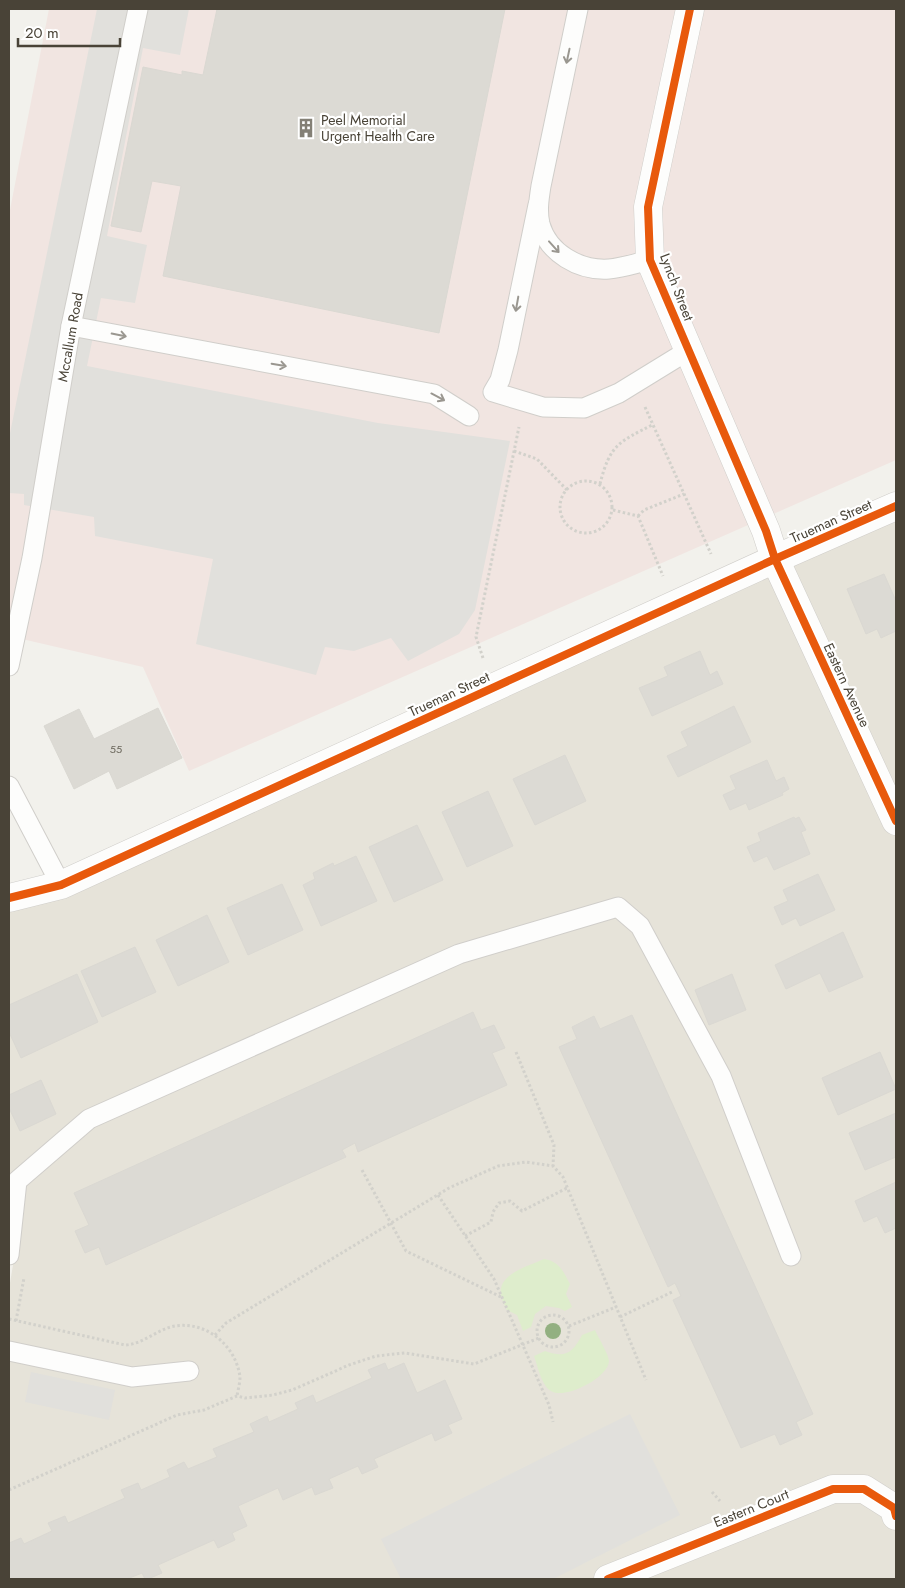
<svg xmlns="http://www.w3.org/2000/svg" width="905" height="1588" font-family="Jost,sans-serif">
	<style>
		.residential { fill: #e6e3d9 }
		.medical { fill: #f1e5e1 }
		.green { fill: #deedcc }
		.parking { fill: #e1e0dc }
		.building { fill: #dcdad4; stroke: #dad8d2 }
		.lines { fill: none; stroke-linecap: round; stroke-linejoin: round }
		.service-casing { stroke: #d0ceca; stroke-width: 21 }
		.minor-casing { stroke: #d0ceca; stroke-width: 29 }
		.path { stroke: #d2d1cb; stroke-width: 3; stroke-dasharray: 2.5 2.5; stroke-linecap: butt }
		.service { stroke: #fdfdfc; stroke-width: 19 }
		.minor { stroke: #fdfdfc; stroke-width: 28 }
		.cycleway-casing { stroke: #fff; stroke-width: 11 }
		.cycleway { stroke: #e8590c; stroke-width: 8 }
		.tree { fill: #93b081 }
		.oneway { stroke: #9a9790 }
		.labels { text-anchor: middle; stroke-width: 4.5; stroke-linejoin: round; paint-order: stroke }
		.number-label { font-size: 11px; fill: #6e6a5f }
		.poi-label { font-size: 14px; fill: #494337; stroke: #fff; text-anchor: start }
		.street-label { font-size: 14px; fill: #494337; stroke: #fff }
	</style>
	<rect width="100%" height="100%" fill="#f2f1ec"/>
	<!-- residential -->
	<path class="residential" d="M896,506V1579H9V1289L25,1193L9,1189V898Z"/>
	<!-- medical -->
	<path class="medical" d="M49,9H896V460L189,771L143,667L9,636V215Z"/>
	<!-- green -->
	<g class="green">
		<path d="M544,1259C559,1261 563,1271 570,1284L566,1294L572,1307L565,1311L559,1308L546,1306L535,1314L531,1327L523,1331L517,1315L507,1310C505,1305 502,1300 501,1295C497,1274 529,1266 544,1259Z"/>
		<path d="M595,1330C598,1337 609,1355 609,1361C608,1378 567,1398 553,1392C542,1388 538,1367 534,1356L545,1351C565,1358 572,1354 582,1335Z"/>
	</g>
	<!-- parking -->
	<g class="parking">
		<path d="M97,9H189L180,55L143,48L107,236L147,245L135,303L101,298L87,366L378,423L510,441L475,610L459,634L408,661L391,638L354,651L325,647L316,675L196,644L213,559L95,536L94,517L24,505V494L9,493V438Z"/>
		<path d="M31,1372L115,1390L109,1420L25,1402Z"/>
		<path d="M630,1414L680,1515L553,1579H401L381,1539Z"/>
	</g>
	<!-- building -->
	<g class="building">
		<path d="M217,9H505L439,333L163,276L181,186L152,181L141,232L111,226L143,67L182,75V71L203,75Z"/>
		<path d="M884,574L896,601V631L881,638L877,629L866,634L847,589Z"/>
		<path d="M700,651L710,675L717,671L723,684L652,716L639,688L668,676L664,667Z"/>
		<path d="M734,706L751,742L678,777L667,756L688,746L681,732Z"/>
		<path d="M158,708L182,758L117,789L109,771L74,789L44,726L79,709L94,739Z"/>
		<path d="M565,755L586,801L535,825L513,779Z"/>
		<path d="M767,760L776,781L784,777L789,789L782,793L783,795L749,810L746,803L730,810L723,795L736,789L730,776Z"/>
		<path d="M488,791L513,846L467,867L442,812Z"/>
		<path d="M794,817L795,819L799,817L806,830L801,832L810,854L774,870L767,856L754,862L747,847L761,841L758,833Z"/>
		<path d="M417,825L443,880L394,902L369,847Z"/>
		<path d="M356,856L377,901L321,926L303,885L315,879L313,873L333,863L334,866Z"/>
		<path d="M818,874L835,910L800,926L796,918L782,925L774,907L788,901L783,890Z"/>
		<path d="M282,884L303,930L248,955L227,908Z"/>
		<path d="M207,915L229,962L178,986L156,940Z"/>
		<path d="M843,932L863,977L829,992L820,973L786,989L775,965Z"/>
		<path d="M135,947L156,992L102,1017L81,971Z"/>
		<path d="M77,974L98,1022L21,1058L9,1032V1005Z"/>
		<path d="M732,974L746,1010L709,1025L695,990Z"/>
		<path d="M473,1012L481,1030L494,1025L505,1048L492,1053L507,1085L358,1152L355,1143L342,1150L346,1157L106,1265L99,1247L85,1253L75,1231L89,1225L74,1193Z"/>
		<path d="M632,1015L813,1414L796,1422L802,1435L780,1445L775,1434L741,1448L673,1300L681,1296L675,1283L668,1287L559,1047L577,1039L572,1027L594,1016L600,1029Z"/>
		<path d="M880,1052L896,1089L838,1115L822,1078Z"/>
		<path d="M41,1080L56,1114L20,1131L9,1108V1095Z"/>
		<path d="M896,1113V1157L865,1170L849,1133Z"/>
		<path d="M896,1182V1228L885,1233L877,1216L864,1222L855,1201Z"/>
		<path d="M385,1363L388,1370L404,1363L417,1393L445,1380L462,1419L448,1425L452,1433L435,1441L432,1433L374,1459L378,1467L362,1474L358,1466L329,1479L333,1488L315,1495L312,1487L283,1500L278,1488L238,1506L247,1526L232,1533L235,1540L218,1548L214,1540L158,1565L162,1573L148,1579H145L142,1573L127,1579H9V1543L21,1538L24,1544L52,1531L48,1523L65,1516L68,1523L125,1498L121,1490L138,1483L141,1490L170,1477L167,1470L184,1462L188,1469L217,1457L213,1449L254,1432L250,1424L267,1416L269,1422L298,1409L295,1403L313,1395L316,1403L372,1378L368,1370Z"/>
	</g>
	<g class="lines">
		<defs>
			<g id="service">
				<path d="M578,9L541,186C539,199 537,211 540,224C548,253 579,271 609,269C622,268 637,263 650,260"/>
				<path d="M538,205L508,350L500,380L493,392L543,407L584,408L619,393L689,350"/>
				<path d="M71,326L434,394L469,416"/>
				<path d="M9,666L32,558L71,326L138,9"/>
				<path d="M9,786L61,885"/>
				<path d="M9,1255L17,1181L89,1119L459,954L618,907L640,926L721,1076L791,1256"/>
				<path d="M9,1351L132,1377L189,1371"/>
			</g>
			<g id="minor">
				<path d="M690,9L648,207L650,260L766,531L775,559L896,821"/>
				<path d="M9,898L61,885L775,559L896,506"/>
				<path d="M608,1579L833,1489H864L894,1508L896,1516"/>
			</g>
		</defs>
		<!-- service casing -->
		<use href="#service" class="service-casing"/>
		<!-- minor casing -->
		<use href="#minor" class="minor-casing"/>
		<!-- path -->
		<g class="path">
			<path d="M645,407L711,554"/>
			<path d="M514,451L537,459L567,490"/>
			<circle cx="586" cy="507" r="26"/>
			<path d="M600,484C610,444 619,442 654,424"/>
			<path d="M613,510L638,516L663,576"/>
			<path d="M638,516L644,510L684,494"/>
			<path d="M483,658L476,637L519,427"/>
			<path d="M516,1052L554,1145L553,1166"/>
			<path d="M362,1170L406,1251L501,1297"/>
			<path d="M438,1195L494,1279L549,1405L553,1422"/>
			<path d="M465,1236L491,1222L493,1212L499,1203L510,1201L522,1211L567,1188"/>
			<circle cx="553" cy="1331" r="16"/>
			<path d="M620,1317L672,1292"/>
			<path d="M9,1319L125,1345C144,1344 157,1329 175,1326C207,1321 236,1346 240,1377C240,1383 238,1390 237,1396"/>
			<path d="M16,1321L24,1278"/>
			<path d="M569,1326L616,1307"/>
			<path d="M215,1335L226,1323L449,1188L498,1166L526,1162L553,1166L563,1177L646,1380"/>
			<path d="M9,1490L177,1415L204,1410L237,1396L245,1398L273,1395L292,1390L349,1365L376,1356L405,1353L474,1364L539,1338"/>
			<path d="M712,1492L720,1501"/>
		</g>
		<!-- service -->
		<use href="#service" class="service"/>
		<!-- minor -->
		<use href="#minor" class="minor"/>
		<defs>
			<g id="cycleway">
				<path d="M690,9L648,207L650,260L766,531L775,559L896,821"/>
				<path d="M9,898L61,885L775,559L896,506"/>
				<path d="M608,1579L833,1489H864L894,1508L896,1516"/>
			</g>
		</defs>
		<!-- cycleway casing -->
		<use href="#cycleway" class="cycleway-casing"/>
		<!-- cycleway -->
		<use href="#cycleway" class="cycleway"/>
	</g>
	<!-- trees -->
	<circle class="tree" cx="553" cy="1331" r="8"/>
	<!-- one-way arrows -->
	<defs><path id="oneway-shaft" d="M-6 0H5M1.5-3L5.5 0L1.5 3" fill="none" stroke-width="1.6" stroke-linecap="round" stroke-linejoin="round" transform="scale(1.25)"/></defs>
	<g class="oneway">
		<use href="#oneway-shaft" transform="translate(568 56) rotate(102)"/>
		<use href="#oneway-shaft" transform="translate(554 247) rotate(48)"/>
		<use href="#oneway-shaft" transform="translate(517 304) rotate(100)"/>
		<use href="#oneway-shaft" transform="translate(119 335) rotate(11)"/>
		<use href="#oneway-shaft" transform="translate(279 365) rotate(10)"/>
		<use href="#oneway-shaft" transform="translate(438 397) rotate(28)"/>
	</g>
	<!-- icons -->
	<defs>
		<symbol id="building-bare" viewBox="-9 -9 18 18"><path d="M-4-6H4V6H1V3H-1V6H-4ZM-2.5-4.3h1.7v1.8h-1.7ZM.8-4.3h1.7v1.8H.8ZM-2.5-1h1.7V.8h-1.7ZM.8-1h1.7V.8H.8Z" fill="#848076" stroke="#fff" stroke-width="2.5" paint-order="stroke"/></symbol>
	</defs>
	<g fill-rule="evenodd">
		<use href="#building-bare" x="292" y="114" width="28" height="28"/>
	</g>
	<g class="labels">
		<!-- number labels -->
		<g class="number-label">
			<text x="116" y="753">55</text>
		</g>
		<!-- poi labels -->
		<g class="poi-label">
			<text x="321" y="125">Peel Memorial<tspan x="321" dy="16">Urgent Health Care</tspan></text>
		</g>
		<!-- street labels -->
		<g class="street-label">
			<text transform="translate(677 287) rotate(69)" y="5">Lynch Street</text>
			<text transform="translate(70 337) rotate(-80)" y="5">Mccallum Road</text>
			<text transform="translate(831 521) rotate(-24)" y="5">Trueman Street</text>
			<text transform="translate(847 685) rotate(65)" y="5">Eastern Avenue</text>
			<text transform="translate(449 694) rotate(-25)" y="5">Trueman Street</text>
			<text transform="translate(751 1508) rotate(-22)" y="5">Eastern Court</text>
		</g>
	</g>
	<!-- border -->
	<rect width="905" height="1588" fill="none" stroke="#494337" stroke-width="20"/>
	<!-- scale -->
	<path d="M18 38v8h102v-8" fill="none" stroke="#494337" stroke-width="2.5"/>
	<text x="25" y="38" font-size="15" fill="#494337" stroke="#ffffff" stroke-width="4" paint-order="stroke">20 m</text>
</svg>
